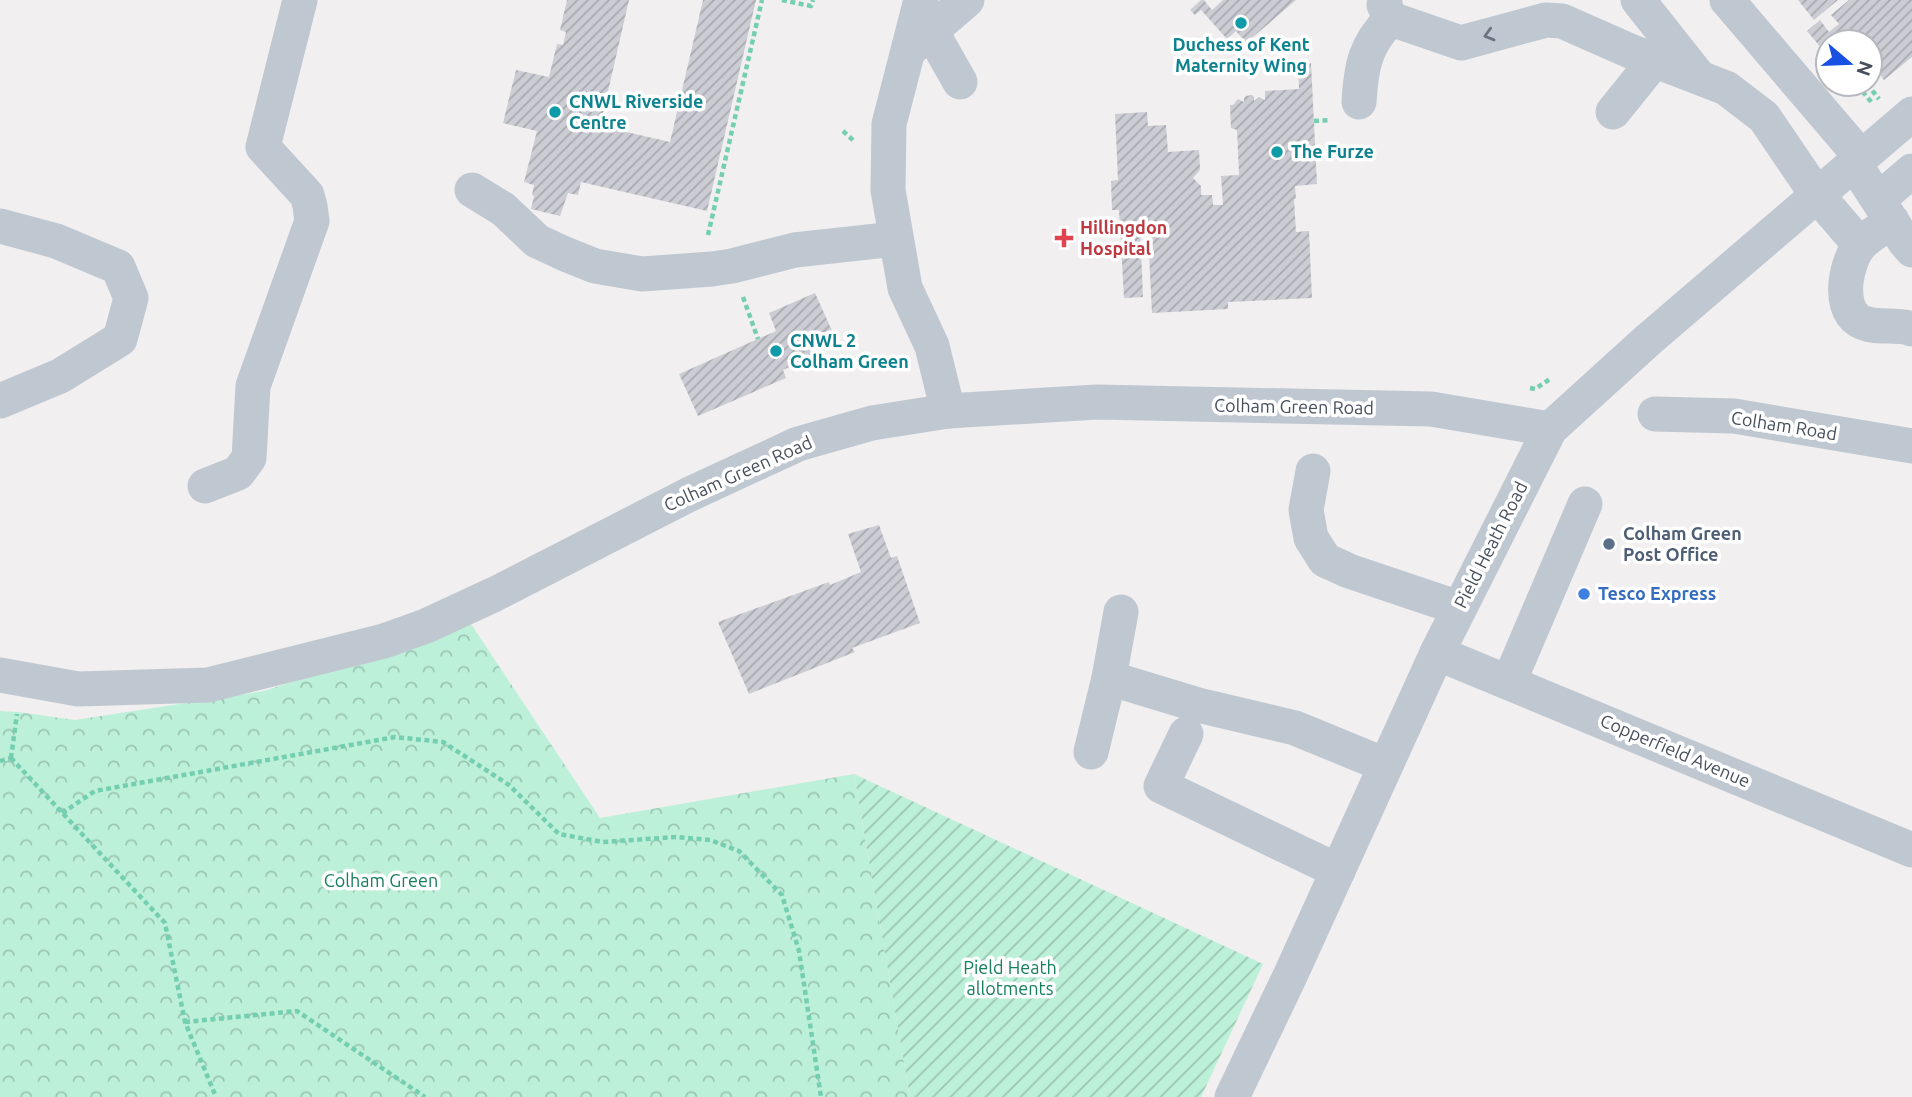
<svg xmlns="http://www.w3.org/2000/svg" width="1912" height="1097" font-family="Ubuntu,sans-serif">
	<style>
		.forest { fill: url(#forest-crowns) }
		.garden { fill: url(#garden-furrows) }
		.building { fill: url(#building-hatch) }
		.lines { fill: none; stroke-linecap: round; stroke-linejoin: round }
		.path { stroke: #74ceb0; stroke-width: 4.5; stroke-dasharray: 5 3.5; stroke-linecap: butt }
		.minor { stroke: #bfc7d1; stroke-width: 35 }
		.oneway { stroke: #6b7380 }
		.culture-dot { fill: #0f9aa8; stroke: #fff; stroke-width: 2.5 }
		.health-dot { fill: #e0444e; stroke: #fff; stroke-width: 2.5 }
		.service-dot { fill: #5c6f8a; stroke: #fff; stroke-width: 2.5 }
		.shop-dot { fill: #3f7fe0; stroke: #fff; stroke-width: 2.5 }
		.labels { text-anchor: middle; stroke-width: 7; stroke-linejoin: round; paint-order: stroke }
		.culture-label { font-size: 18px; font-weight: bold; fill: #0d838f; stroke: #fff; text-anchor: start }
		.health-label { font-size: 18px; font-weight: bold; fill: #be3a42; stroke: #fff; text-anchor: start }
		.street-label { font-size: 18px; fill: #474f5d; stroke: #fff }
		.service-label { font-size: 18px; font-weight: bold; fill: #4e5e75; stroke: #fff; text-anchor: start }
		.shop-label { font-size: 18px; font-weight: bold; fill: #366cbe; stroke: #fff; text-anchor: start }
		.park-label { font-size: 18px; fill: #167f5b; stroke: #fff }
	</style>
	<defs>
		<pattern id="forest-crowns" width="20" height="18" patternUnits="userSpaceOnUse" patternTransform="scale(1.75)"><rect width="20" height="18" fill="#bdf0d8"/><path d="M2 6a3 3 0 1 1 6 0M12 15a3 3 0 1 1 6 0" fill="none" stroke="#9bc5b2"/></pattern>
		<pattern id="garden-furrows" width="10" height="10" patternUnits="userSpaceOnUse" patternTransform="scale(1.75)"><rect width="10" height="10" fill="#bdf0d8"/><path d="M-1 1l2-2M0 10L10 0M9 11l2-2" fill="none" stroke="#9bc5b2"/></pattern>
		<pattern id="building-hatch" width="6" height="6" patternUnits="userSpaceOnUse" patternTransform="scale(1.75)"><rect width="6" height="6" fill="#cccdd4"/><path d="M-1 1l2-2M0 6l6-6M5 7l2-2" fill="none" stroke="#a7a9af"/></pattern>
	</defs>
	<rect width="100%" height="100%" fill="#f1efef"/>
	<!-- forest -->
	<path class="forest" d="M471,624L600,818L854,774L910,1097H0V711L18,712L75,720L264,691Z"/>
	<!-- garden -->
	<path class="garden" d="M854,774L1263,964L1201,1097H910Z"/>
	<!-- building -->
	<g class="building">
		<path d="M567,0H629L600,126L670,142L703,0H756L707,211L581,182L578,195L568,193L560,216L531,209L534,196L532,195L534,185L524,182L537,131L503,123L516,70L549,77L557,44L563,45L566,32L560,30Z"/>
		<path d="M1201,0H1204L1212,10L1223,0H1296L1246,43L1236,31L1227,39L1201,10L1195,15L1190,10Z"/>
		<path d="M1798,0H1838L1814,20Z"/>
		<path d="M1849,0H1912V57L1884,80L1876,70L1870,75V42H1828V56L1807,31L1820,20L1829,32L1839,24L1831,15Z"/>
		<path d="M1311,63L1317,184L1295,186L1296,199H1294L1296,232L1309,231L1312,298L1228,302V309L1152,313L1148,234H1151V225H1140L1143,297L1124,298L1119,210H1112L1111,181L1118,180L1115,114L1147,112L1148,126L1166,125L1168,152L1199,150L1200,170L1193,178L1201,186V195H1212L1213,205H1223L1221,176L1239,175L1237,130L1231,128L1230,105H1233L1238,99L1244,102V98L1246,96L1252,95L1254,97V101L1259,97L1265,100V91L1299,89L1298,64Z"/>
		<path d="M815,293L838,344L783,370L786,378L698,416L679,374L776,331L769,313Z"/>
		<path d="M879,525L891,558L897,556L920,623L852,648L855,652L749,694L718,622L829,582L830,585L861,572L848,534Z"/>
	</g>
	<g class="lines">
		<!-- path -->
		<g class="path">
			<path d="M782,0L811,6L813,0"/>
			<path d="M1867,84L1879,99"/>
			<path d="M1857,85L1873,104"/>
			<path d="M1314,121L1331,120"/>
			<path d="M843,131L854,141"/>
			<path d="M708,235L762,0"/>
			<path d="M743,297L758,339"/>
			<path d="M1530,388L1535,389L1550,379"/>
			<path d="M11,758L165,923L185,1022L216,1097"/>
			<path d="M11,758L17,714"/>
			<path d="M0,761L11,758"/>
			<path d="M62,813L95,791L395,737L443,742L509,785L559,834L603,842L676,837L710,840L739,851L782,895L799,951L821,1097"/>
			<path d="M185,1022L297,1011L425,1097"/>
		</g>
		<!-- minor -->
		<g class="minor">
			<path d="M921,0L889,124L888,190L905,288L932,346L948,411"/>
			<path d="M1385,0L1384,5L1391,19L1461,43L1546,20L1562,21L1630,51L1726,88L1764,117L1817,195L1860,245"/>
			<path d="M1638,0L1699,77"/>
			<path d="M1727,0L1861,157"/>
			<path d="M931,31L960,82"/>
			<path d="M909,50L967,0"/>
			<path d="M1359,102C1361,67 1365,44 1391,19"/>
			<path d="M1613,112L1655,60"/>
			<path d="M1854,163L1905,242L1912,250"/>
			<path d="M472,190L503,209L537,241L565,254L595,266L642,274L712,269L732,266L795,250L895,239"/>
			<path d="M1879,199L1912,171"/>
			<path d="M1892,221C1882,229 1869,235 1861,244C1846,260 1837,306 1858,320C1873,330 1896,323 1912,329"/>
			<path d="M0,226L56,241L118,267L131,298L120,339L60,376L0,401"/>
			<path d="M1655,414L1734,416L1912,446"/>
			<path d="M1313,471L1306,510L1311,538L1325,560L1349,571L1459,608"/>
			<path d="M205,486L238,473L249,458L253,386L312,221L310,206L307,195L263,147L300,0"/>
			<path d="M1437,653L1912,850"/>
			<path d="M0,675L78,689L208,685L384,641L426,626L495,594L688,495L798,444L872,423L948,411L1097,402L1431,409L1550,429"/>
			<path d="M1109,678L1198,705L1295,728L1385,765"/>
			<path d="M1509,682L1585,504"/>
			<path d="M1186,734L1161,786L1338,871"/>
			<path d="M1091,752L1109,678L1121,612"/>
			<path d="M1232,1097L1290,976L1437,653L1550,429L1648,340L1912,114"/>
		</g>
	</g>
	<!-- one-way arrows -->
	<defs><path id="oneway-chevron" d="M-2-3.5L2.5 0L-2 3.5" fill="none" stroke-width="1.6" stroke-linecap="round" stroke-linejoin="round" transform="scale(1.75)"/></defs>
	<use class="oneway" href="#oneway-chevron" transform="translate(1489 35) rotate(164)"/>
	<!-- markers -->
	<g class="culture-dot">
		<circle cx="1241" cy="23" r="7"/>
		<circle cx="555" cy="112" r="7"/>
		<circle cx="1277" cy="152" r="7"/>
		<circle cx="776" cy="351" r="7"/>
	</g>
	<path class="health-dot" d="M1060.5 227.5h7v7h7v7h-7v7h-7v-7h-7v-7h7z"/>
	<circle class="service-dot" cx="1609" cy="544" r="7"/>
	<circle class="shop-dot" cx="1584" cy="594" r="7"/>
	<g class="labels">
		<!-- culture labels -->
		<g class="culture-label">
			<text x="1241" y="51" text-anchor="middle">Duchess of Kent<tspan x="1241" dy="21">Maternity Wing</tspan></text>
			<text x="569" y="108">CNWL Riverside<tspan x="569" dy="21">Centre</tspan></text>
			<text x="1291" y="158">The Furze</text>
			<text x="790" y="347">CNWL 2<tspan x="790" dy="21">Colham Green</tspan></text>
		</g>
		<!-- health labels -->
		<g class="health-label">
			<text x="1080" y="234">Hillingdon<tspan x="1080" dy="21">Hospital</tspan></text>
		</g>
		<!-- street labels -->
		<g class="street-label">
			<text transform="translate(1294 407) rotate(1)" y="6">Colham Green Road</text>
			<text transform="translate(1784 426) rotate(9)" y="6">Colham Road</text>
			<text transform="translate(738 474) rotate(-24)" y="6">Colham Green Road</text>
			<text transform="translate(1491 545) rotate(-63)" y="6">Pield Heath Road</text>
			<text transform="translate(1675 751) rotate(23)" y="6">Copperfield Avenue</text>
		</g>
		<!-- service labels -->
		<g class="service-label">
			<text x="1623" y="540">Colham Green<tspan x="1623" dy="21">Post Office</tspan></text>
		</g>
		<!-- shop labels -->
		<g class="shop-label">
			<text x="1598" y="600">Tesco Express</text>
		</g>
		<!-- park labels -->
		<g class="park-label">
			<text x="381" y="887">Colham Green</text>
			<text x="1010" y="974">Pield Heath<tspan x="1010" dy="21">allotments</tspan></text>
		</g>
	</g>
	<!-- north arrow -->
	<g transform="translate(1849 63) rotate(109)"><circle r="33" fill="#ffffff" stroke="#b5b9be" stroke-width="2"/>
	<path d="M0-5L12 26L0 18L-12 26Z" fill="#1750e3"/>
	<text y="-10" font-size="19" font-weight="bold" text-anchor="middle" fill="#474f5d">N</text>
	</g>
</svg>
